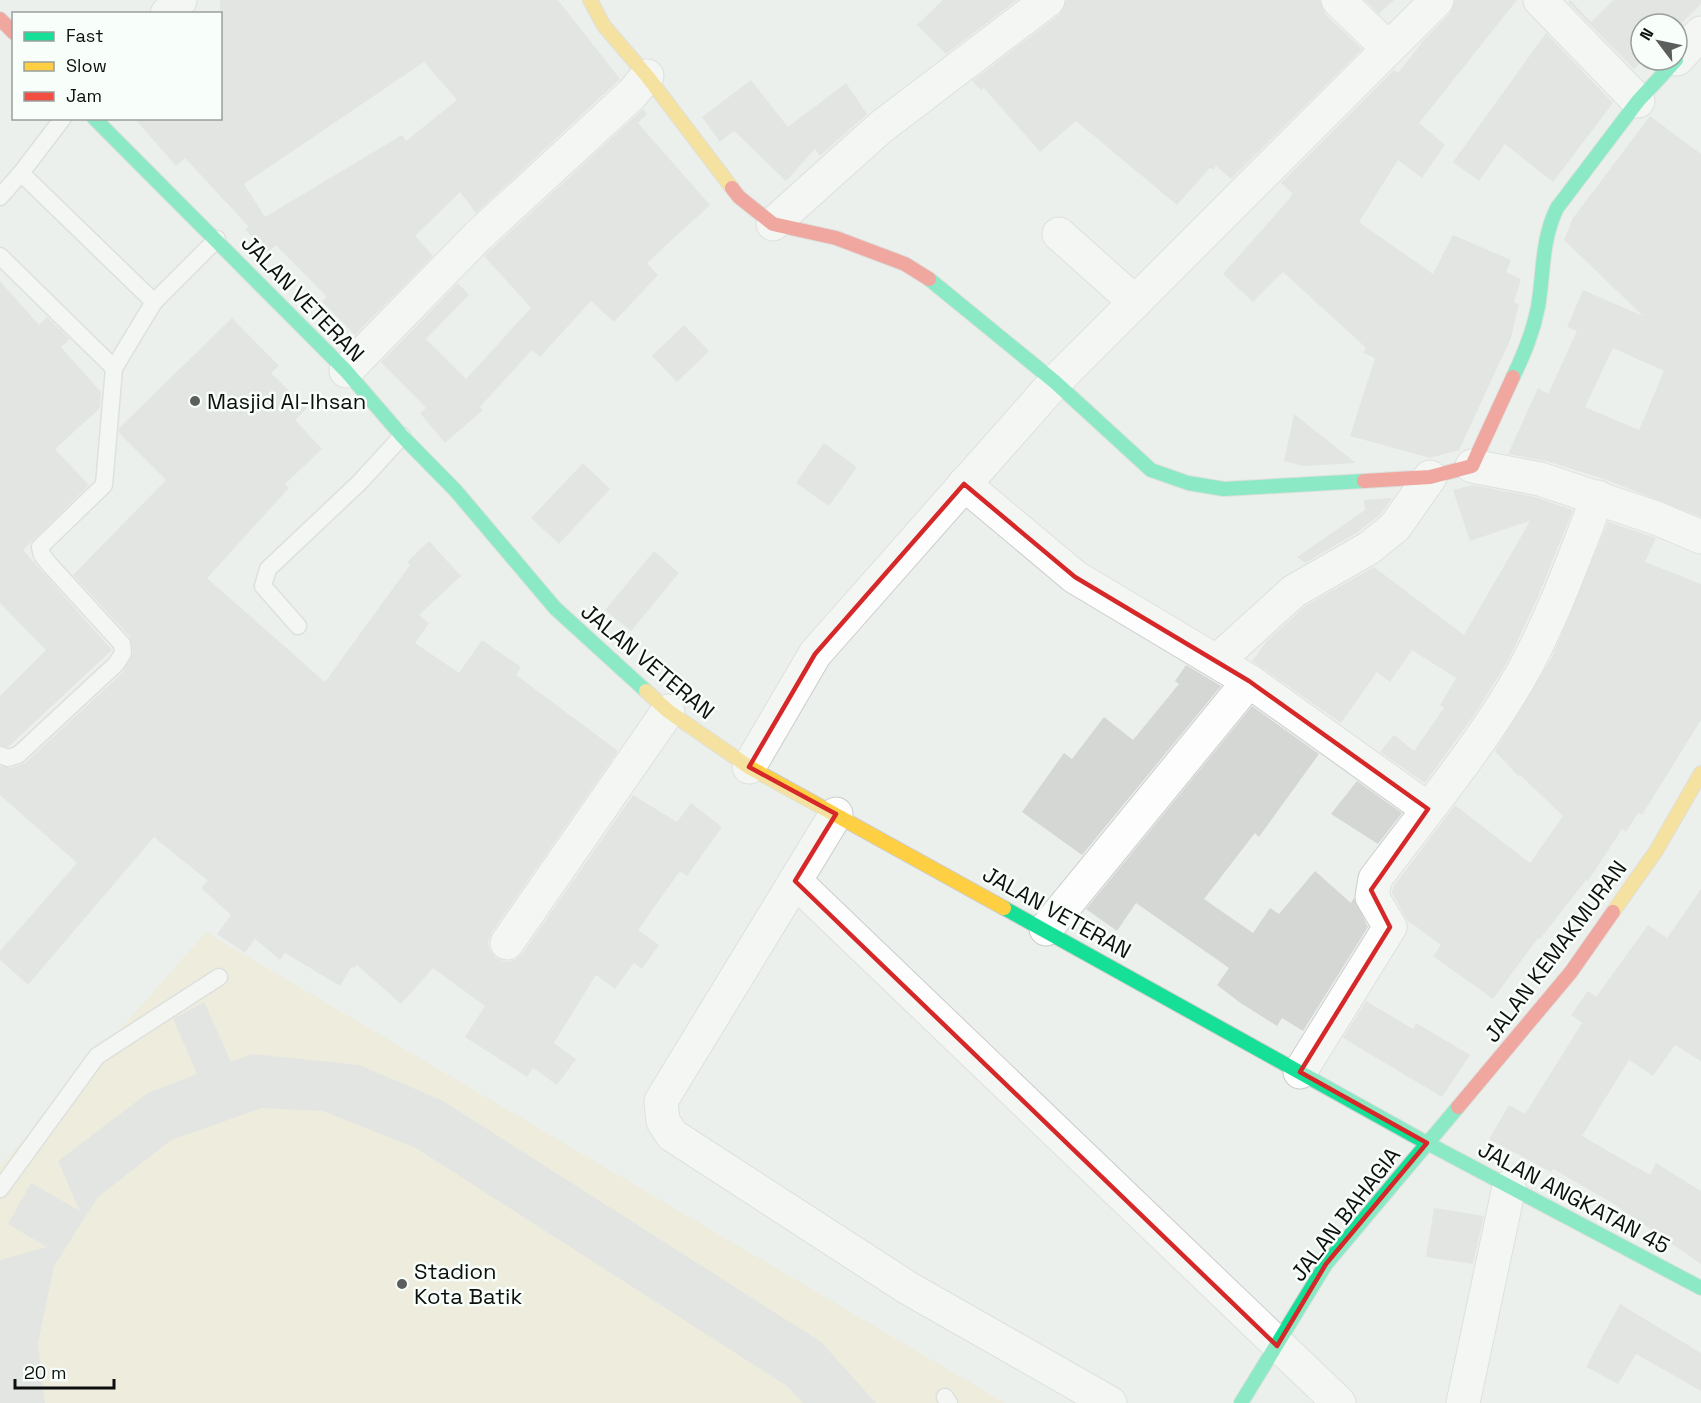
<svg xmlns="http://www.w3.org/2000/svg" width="1701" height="1403" font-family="'Space Grotesk',sans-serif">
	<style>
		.green { fill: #ede6cb }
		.building { fill: #d5d7d5; fill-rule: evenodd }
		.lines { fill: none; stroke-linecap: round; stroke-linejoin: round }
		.lane-casing { stroke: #cacdcb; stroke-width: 19 }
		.street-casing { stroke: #cacdcb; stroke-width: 35 }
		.fast-casing { stroke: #cacdcb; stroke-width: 16 }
		.slow-casing { stroke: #cacdcb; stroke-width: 16 }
		.jam-casing { stroke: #cacdcb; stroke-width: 16 }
		.lane { stroke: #fcfdfc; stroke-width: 16 }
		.street { stroke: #fcfdfc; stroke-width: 33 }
		.fast { stroke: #16e098; stroke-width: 14 }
		.slow { stroke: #ffcf43; stroke-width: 14 }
		.jam { stroke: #f24e42; stroke-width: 14 }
		.marked { fill: none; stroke: #d62828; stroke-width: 4.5; stroke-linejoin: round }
		.poi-dot { fill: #5c5e5d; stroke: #f8fef9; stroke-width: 2 }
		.labels { text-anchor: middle; stroke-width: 5; stroke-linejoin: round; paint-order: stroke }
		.street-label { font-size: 22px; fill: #0e100f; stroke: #f8fef9 }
		.poi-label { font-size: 22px; fill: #0e100f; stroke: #f8fef9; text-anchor: start }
	</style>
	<rect width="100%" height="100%" fill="#ecf0ed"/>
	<!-- green -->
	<path class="green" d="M206,932L1005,1403H0V1166Z"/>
	<!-- building -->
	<g class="building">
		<path d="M220,0H558L620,79L476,213L460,192L415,236L433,256L355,335L322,301L327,297L276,245L267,253L245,229L249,227L185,158L176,166L134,118H220ZM424,62L457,100L406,141L402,135L265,217L244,184Z"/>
		<path d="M943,0H1017L946,54L917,25Z"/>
		<path d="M1066,0H1320L1325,14L1362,49L1231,179L1216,166L1213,170L1210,168L1177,205L1076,121L1040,152L984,88L981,90L972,81L1059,15Z"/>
		<path d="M1365,0H1394L1379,14Z"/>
		<path d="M1455,0H1517L1419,123L1445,145L1422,178L1398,160L1359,222L1433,274L1453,235L1511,260L1506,272L1521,279L1514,302L1519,304L1511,338L1459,450L1430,458L1350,436L1375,358L1363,353L1366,348L1283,272L1253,302L1223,274L1290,198L1292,193L1281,183L1394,70L1398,73L1423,41L1450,13Z"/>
		<path d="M1570,0L1591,22L1613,0H1701V4L1677,28V24H1641V60H1643L1634,69L1568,2Z"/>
		<path d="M1546,33L1613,103L1553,182L1505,144L1479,181L1453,162Z"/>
		<path d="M751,80L788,127L846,83L867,114L820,156L815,149L786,181L734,131L720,142L702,117Z"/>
		<path d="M643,109L647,114L638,123L710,205L647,263L658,275L614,322L591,301L540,357L532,350L480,407L483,410L445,443L420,413L426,408L381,362L458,283L469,295L426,339L466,379L531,308L484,256Z"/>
		<path d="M1650,116L1701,154V517L1604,479L1546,461L1508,454L1538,388L1548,394L1577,331L1567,327L1583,290L1643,316L1564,240L1573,218ZM1613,348L1664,371L1639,430L1585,407Z"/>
		<path d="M0,281L39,325L47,317L70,339L61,347L101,392L100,408L55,449L89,485L23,550L112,650L8,747L0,745V696L46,650L0,603Z"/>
		<path d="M232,318L279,366L271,373L307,408L295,420L322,449L285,484L289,488L207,578L325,682L410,565L407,562L429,541L461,576L419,615L429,623L415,643L459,673L482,640L521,667L516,675L618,751L492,932L488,942L490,950L496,958L506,962L515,960L522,954L633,795L677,822L691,803L722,827L687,876L680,871L638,930L659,945L642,969L634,963L615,989L596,975L554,1043L576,1059L557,1085L533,1068L527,1077L465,1037L485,1006L433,968L401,1004L357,965L354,968L352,966L340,986L285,953L280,960L255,939L245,953L217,934L231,915L201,888L208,881L154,837L28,985L0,960V951L77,863L0,795V766L11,768L25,763L123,672L133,653L130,637L73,575L166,480L119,433V428Z"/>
		<path d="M684,325L709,351L677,382L652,356Z"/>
		<path d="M1294,414L1356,463L1303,466L1284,461Z"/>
		<path d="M824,443L857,467L829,506L796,483Z"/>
		<path d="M583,463L610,489L559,544L531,518Z"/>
		<path d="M1473,485L1535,497L1573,510L1537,599L1508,661L1475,714L1425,783L1380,752L1394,735L1414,751L1444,708L1440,705L1456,678L1412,650L1390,682L1377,672L1341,723L1252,661L1267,641L1305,606L1374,567L1464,635L1530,521L1470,541L1453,490Z"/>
		<path d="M1392,498L1381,514L1358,532L1305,563L1297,557L1365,510L1364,500Z"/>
		<path d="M1608,522L1656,538L1645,562L1701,584V720L1642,815L1638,813L1626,832L1622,829L1588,881L1586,880L1540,939L1538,938L1493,999L1433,956L1441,945L1407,920L1392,893L1393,887L1455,805L1530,863L1563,816L1520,775L1518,776L1495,751L1552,657Z"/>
		<path d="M654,551L679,573L631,631L605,610Z"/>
		<path d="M1186,665L1221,686L1082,855L1022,812L1064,753L1072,759L1104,717L1133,740L1179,684L1175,681Z"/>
		<path d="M1252,706L1319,754L1259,837L1255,833L1204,899L1253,933L1270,908L1279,914L1315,871L1351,903L1354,898L1368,927L1303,1031L1282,1018L1277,1026L1239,1002L1217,985L1229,968L1136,903L1117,931L1086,909Z"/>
		<path d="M1357,781L1402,813L1378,844L1331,814Z"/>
		<path d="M1701,889V1061L1675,1045L1653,1076L1629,1060L1582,1136L1650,1175L1656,1163L1701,1191V1264L1614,1204L1553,1169L1551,1172L1489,1139L1509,1105L1525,1114L1582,1023L1571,1015L1588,991L1596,997L1648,925L1667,938Z"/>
		<path d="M1366,1001L1413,1029L1416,1023L1470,1055L1442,1097L1343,1038Z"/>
		<path d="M204,1002L231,1062L252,1054L359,1065L443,1101L821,1342L876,1403H803L787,1386L416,1148L323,1111L262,1108L171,1140L98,1197L54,1266L38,1343L45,1403H0V1260L47,1247L8,1224L31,1183L80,1211L58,1161L148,1093L197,1074L173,1019Z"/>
		<path d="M1434,1208L1484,1216L1473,1264L1426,1257Z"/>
		<path d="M1620,1304L1701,1353V1391L1636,1354L1618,1384L1586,1367Z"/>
	</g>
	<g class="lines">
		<defs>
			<g id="lane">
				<path d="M63,118L21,173L154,302L217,239"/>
				<path d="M0,197L21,173"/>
				<path d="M0,256L114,368"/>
				<path d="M298,626L263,586L268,569L360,482L402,436"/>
				<path d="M0,755L8,758L18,755L116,664L123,653L122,644L49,564L42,555L40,547L104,485L114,368L154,302"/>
				<path d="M0,1189L97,1056L219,977"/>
				<path d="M945,1397L949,1403"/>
			</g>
			<g id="street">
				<path d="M1338,0L1388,48"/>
				<path d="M1540,0L1638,101"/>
				<path d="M167,14L180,0"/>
				<path d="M1677,59L1701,33"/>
				<path d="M773,224L881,127L1048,0"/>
				<path d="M1059,234L1135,302"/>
				<path d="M346,371L478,236L632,94L647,76"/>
				<path d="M1472,466L1540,479L1656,518L1701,537"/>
				<path d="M964,484L1075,577L1249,681L1428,809"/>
				<path d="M1217,661L1294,591L1369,548L1395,527L1430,477"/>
				<path d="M749,767L815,654L1055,382L1437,0"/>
				<path d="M836,814L661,1101L663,1121L672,1135L908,1288L1110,1403"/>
				<path d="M795,881L1339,1403"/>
				<path d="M1046,929L1249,681"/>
				<path d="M507,943L668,711"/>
				<path d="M1300,1072L1390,927L1372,897L1375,879C1426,811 1482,745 1524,670C1554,615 1575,555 1598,497"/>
				<path d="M1463,1403L1509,1187"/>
			</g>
			<g id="fast">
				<path d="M94,118L346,371L402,436L456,491L555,608L646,691"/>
				<path d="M929,279L1055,382L1151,470L1188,483L1224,489L1364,481"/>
				<path d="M1513,377C1524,354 1533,333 1538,307C1544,272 1541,241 1557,208L1638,101L1676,60"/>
				<path d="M1004,908L1427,1143L1701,1288"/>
				<path d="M1241,1403L1326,1264L1458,1107"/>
			</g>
			<g id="slow">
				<path d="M590,0L604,26L647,76L732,188"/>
				<path d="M646,691L668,711L749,767L1004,908"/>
				<path d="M1613,912L1656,851L1701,773"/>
			</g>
			<g id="jam">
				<path d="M0,19L14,33"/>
				<path d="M732,188L739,197L773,224L836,238L905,264L929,279"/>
				<path d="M1364,481L1430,477L1472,466L1513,377"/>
				<path d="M1458,1107L1571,972L1613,912"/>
			</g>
		</defs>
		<!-- lane casing -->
		<use href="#lane" class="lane-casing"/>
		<!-- street casing -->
		<use href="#street" class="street-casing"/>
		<!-- fast casing -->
		<use href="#fast" class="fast-casing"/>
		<!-- slow casing -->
		<use href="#slow" class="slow-casing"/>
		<!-- jam casing -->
		<use href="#jam" class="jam-casing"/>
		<!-- lane -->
		<use href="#lane" class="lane"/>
		<!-- street -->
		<use href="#street" class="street"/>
		<!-- fast -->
		<use href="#fast" class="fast"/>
		<!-- slow -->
		<use href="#slow" class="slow"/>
		<!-- jam -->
		<use href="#jam" class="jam"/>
	</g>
	<!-- marked area -->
	<path d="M0 0H1701V1403H0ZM964,484L1075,577L1249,681L1428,809L1371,890L1390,927L1300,1072L1427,1143L1326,1264L1277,1346L795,881L836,814L749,767L815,654Z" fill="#ecf0ed" fill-opacity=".55" fill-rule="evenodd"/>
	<path class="marked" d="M964,484L1075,577L1249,681L1428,809L1371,890L1390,927L1300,1072L1427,1143L1326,1264L1277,1346L795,881L836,814L749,767L815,654Z"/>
	<!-- markers -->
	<g class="poi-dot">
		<circle cx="195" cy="401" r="6"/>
		<circle cx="402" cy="1284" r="6"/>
	</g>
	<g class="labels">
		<!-- street labels -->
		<g class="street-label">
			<text transform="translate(303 298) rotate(46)" y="8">JALAN VETERAN</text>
			<text transform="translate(648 661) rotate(40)" y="8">JALAN VETERAN</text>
			<text transform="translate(1057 912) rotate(29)" y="8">JALAN VETERAN</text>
			<text transform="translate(1555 951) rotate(-53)" y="8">JALAN KEMAKMURAN</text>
			<text transform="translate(1574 1197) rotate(28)" y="8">JALAN ANGKATAN 45</text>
			<text transform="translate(1345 1214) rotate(-52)" y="8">JALAN BAHAGIA</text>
		</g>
		<!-- poi labels -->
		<g class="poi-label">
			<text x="207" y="409">Masjid Al-Ihsan</text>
			<text x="414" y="1279">Stadion<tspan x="414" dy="25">Kota Batik</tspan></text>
		</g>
	</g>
	<!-- legend -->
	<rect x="12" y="12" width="210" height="108" fill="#f8fef9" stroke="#9a9f9b" stroke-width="1.5"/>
	<rect x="24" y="32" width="30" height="9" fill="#16e098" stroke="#9a9f9b" stroke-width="1.5"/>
	<text x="66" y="42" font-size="18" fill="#0e100f">Fast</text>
	<rect x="24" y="62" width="30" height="9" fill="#ffcf43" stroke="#9a9f9b" stroke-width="1.5"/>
	<text x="66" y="72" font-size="18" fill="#0e100f">Slow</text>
	<rect x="24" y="92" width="30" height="9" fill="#f24e42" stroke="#9a9f9b" stroke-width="1.5"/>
	<text x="66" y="102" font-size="18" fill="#0e100f">Jam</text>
	<!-- north arrow -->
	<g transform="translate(1659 42) rotate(302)"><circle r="28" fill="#f8fef9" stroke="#9a9f9b" stroke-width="1.5"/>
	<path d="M0-4.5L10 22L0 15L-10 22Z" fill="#5c5e5d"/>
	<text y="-9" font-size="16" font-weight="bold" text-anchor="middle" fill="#0e100f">N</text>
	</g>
	<!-- scale -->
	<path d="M15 1379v9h99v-9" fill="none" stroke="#0e100f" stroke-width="3"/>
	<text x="24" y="1379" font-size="18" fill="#0e100f" stroke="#f8fef9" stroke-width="4.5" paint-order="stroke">20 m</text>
</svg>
